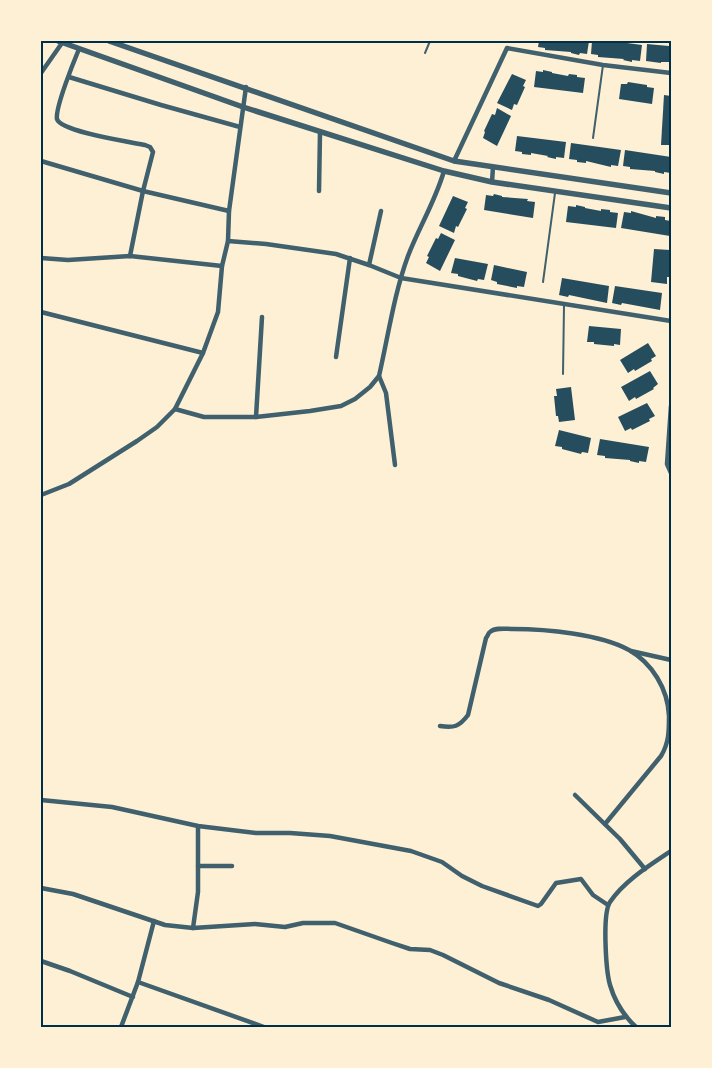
<svg xmlns="http://www.w3.org/2000/svg" width="712" height="1068" font-family="Cabin,sans-serif">
	<style>
		.building { fill: #264d5e }
		.lines { fill: none; stroke-linecap: round; stroke-linejoin: round }
		.service { stroke: #3f606c; stroke-width: 2 }
		.minor { stroke: #3f606c; stroke-width: 4.5 }
		.tertiary { stroke: #3f606c; stroke-width: 5.5 }
		.neatline { fill: none; stroke: #003049; stroke-width: 2 }
	</style>
	<rect width="100%" height="100%" fill="#fdf0d5"/>
	<!-- building -->
	<g class="building">
		<path d="M539,41H589L587,54L580,53L579,55L571,53V52L545,50V48L538,47Z"/>
		<path d="M592,41H612L642,45L640,61L632,60V62L623,60L624,59L598,57V55L591,54Z"/>
		<path d="M669,41H671V62H661V63L646,61L647,44L669,46Z"/>
		<path d="M543,70L552,72V73L568,76L569,74L577,75V77L585,78L583,93L534,87L536,71L543,72Z"/>
		<path d="M512,74L526,80L523,86L525,87L517,105L514,104L512,110L497,103Z"/>
		<path d="M628,82L647,85V87L654,88L652,104L619,99L621,84H627Z"/>
		<path d="M664,95L671,96V145H661Z"/>
		<path d="M497,108L511,116L497,146L483,138L485,132L484,131L492,114L495,115Z"/>
		<path d="M517,136L566,142L564,158L556,157V159L547,157L548,156L531,153V155L522,154V152L515,151Z"/>
		<path d="M571,143L621,150L618,166L611,165V167L586,161V163L577,162V160L569,159Z"/>
		<path d="M625,150L671,157V173L664,172V174L655,172V171L630,169V167L623,166Z"/>
		<path d="M494,194L502,196V197L528,199L527,201L535,202L533,218L484,210L486,195L493,196Z"/>
		<path d="M453,196L468,202L465,208L467,209L458,227L456,226L454,233L439,226Z"/>
		<path d="M576,205L585,207V208L601,211V209L610,210V212L618,213L616,228L566,222L568,206L576,207Z"/>
		<path d="M631,211L656,218V216L665,217V220L671,221L670,236L621,228L624,212L631,213Z"/>
		<path d="M441,233L455,240L440,271L426,263L429,257L427,256L436,238L438,239Z"/>
		<path d="M654,249L670,250L671,262L669,277H667V284L651,282Z"/>
		<path d="M455,258L488,264L484,280L478,279L477,281L458,276V274L451,273Z"/>
		<path d="M494,265L527,272L524,287L517,286V288L497,284V282L491,280Z"/>
		<path d="M562,278L609,286L607,303L569,295L568,297L559,295Z"/>
		<path d="M615,286L662,293L660,310L622,303L621,305L612,303Z"/>
		<path d="M589,326L621,329L620,345L614,344V346L594,344V342H587Z"/>
		<path d="M648,343L656,356L651,359L652,361L635,371L634,369L628,373L620,360Z"/>
		<path d="M650,371L658,384L653,388L654,389L636,399L635,397L629,401L621,387Z"/>
		<path d="M571,387L575,420L559,422L558,416H556L554,396H557L556,389Z"/>
		<path d="M647,403L655,416L649,419L650,421L632,430L631,428L625,431L618,417Z"/>
		<path d="M559,430L591,438L588,453L582,452L581,454L562,449V447L555,446Z"/>
		<path d="M600,439L649,447L646,462L639,461V463L630,461V460L605,458V456L597,455Z"/>
	</g>
	<g class="lines">
		<!-- service -->
		<g class="service">
			<path d="M425,53L430,41"/>
			<path d="M593,138L603,65"/>
			<path d="M543,282L555,193"/>
			<path d="M563,374L564,306"/>
		</g>
		<!-- minor -->
		<g class="minor">
			<path d="M79,49C74,61 55,108 57,119C61,132 131,142 145,145L150,147L153,152L143,191L130,256"/>
			<path d="M41,73L62,43"/>
			<path d="M69,77L161,105L240,127"/>
			<path d="M41,161L143,191L229,211"/>
			<path d="M454,161L507,48L603,65L671,73"/>
			<path d="M492,182L493,167"/>
			<path d="M319,191L320,132"/>
			<path d="M228,241L266,244L336,254L369,265L401,278L671,321"/>
			<path d="M41,258L68,260L130,256L222,266"/>
			<path d="M369,265L381,211"/>
			<path d="M41,312L203,353"/>
			<path d="M336,357L350,258"/>
			<path d="M379,376L386,393L395,465"/>
			<path d="M671,406L667,464L671,473"/>
			<path d="M175,409L204,417H256L310,411L341,406L355,399L370,387L379,376C388,337 394,294 408,256C419,227 435,202 444,171"/>
			<path d="M256,417L262,317"/>
			<path d="M41,495L69,484L137,441L157,427L175,409L203,353L218,312L222,266L228,241L229,211L246,87"/>
			<path d="M631,651L671,660"/>
			<path d="M440,726C454,728 459,727 468,715L486,638C488,636 488,633 490,632C495,627 506,629 513,629C546,629 600,634 629,650C652,663 668,689 669,716C669,731 669,743 661,756L605,824"/>
			<path d="M575,795L620,839L645,869"/>
			<path d="M41,800L112,807L198,826L256,833H290L330,836L411,851L442,862L462,876L482,886L538,906L541,904L556,883L581,879L593,895L608,905"/>
			<path d="M198,866H232"/>
			<path d="M41,888L73,894L165,925L193,928L255,924L285,927L303,923H335L392,943L410,949L430,950L443,955L499,983L549,1000L598,1022L625,1017"/>
			<path d="M193,928L198,892V826"/>
			<path d="M41,961L70,971L133,997"/>
			<path d="M138,982L264,1027"/>
			<path d="M121,1027L138,982L154,921"/>
			<path d="M636,1027C623,1015 615,1002 610,985C606,971 602,914 610,902C624,881 650,865 671,851"/>
		</g>
		<!-- tertiary -->
		<g class="tertiary">
			<path d="M58,41L243,107L444,171L492,182L671,208"/>
			<path d="M109,41L454,161L671,193"/>
		</g>
	</g>
	<!-- border -->
	<rect width="712" height="1068" fill="none" stroke="#fdf0d5" stroke-width="85"/>
	<rect x="42" y="42" width="628" height="984" class="neatline"/>
</svg>
